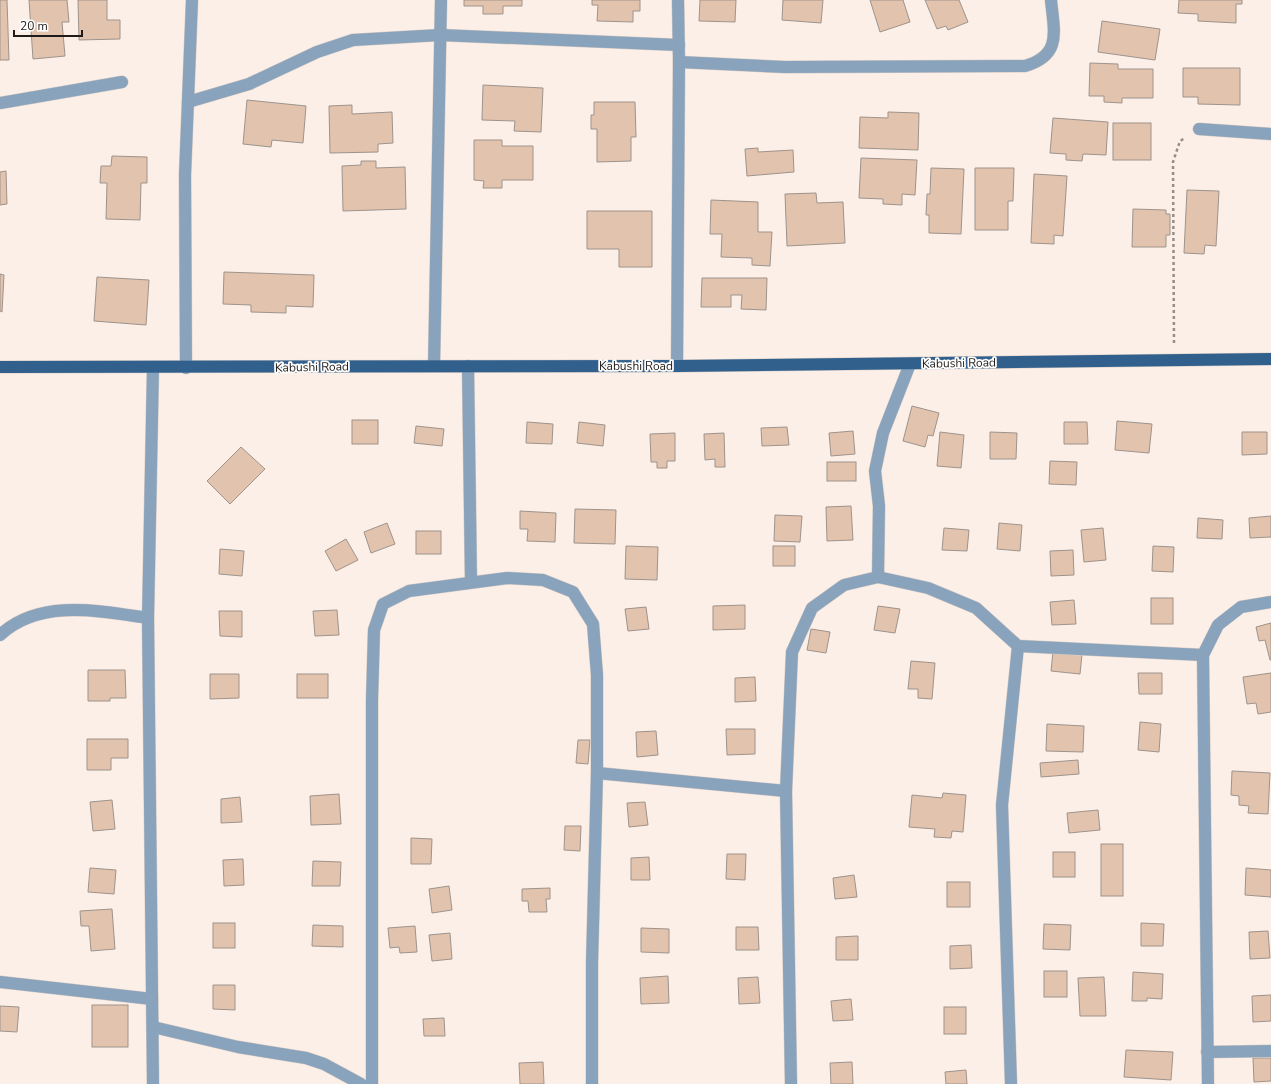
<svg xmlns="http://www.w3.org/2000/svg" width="1271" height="1084" font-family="'Nunito Sans',sans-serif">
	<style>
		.building { fill: #e2c3ae; stroke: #9e938c }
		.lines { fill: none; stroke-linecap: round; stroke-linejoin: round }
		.minor-casing { stroke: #d8cdc6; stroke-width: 13 }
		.major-casing { stroke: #d8cdc6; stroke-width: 13 }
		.path { stroke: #968d88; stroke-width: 2.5; stroke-dasharray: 3 3; stroke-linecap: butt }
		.minor { stroke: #89a3bd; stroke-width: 12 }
		.major { stroke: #31608d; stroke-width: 12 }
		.labels { text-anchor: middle; stroke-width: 3.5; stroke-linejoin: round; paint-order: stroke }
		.street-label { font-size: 12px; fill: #1f1b18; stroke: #fff }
	</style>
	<rect width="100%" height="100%" fill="#fbefe7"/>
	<!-- building -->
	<g class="building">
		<path d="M0,0H7L9,60H0Z"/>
		<path d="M29,0H67L69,22H62L65,56L33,59Z"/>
		<path d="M78,0H107V20H120V39L79,40Z"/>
		<path d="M464,0H522V6H503V14H483V6H464Z"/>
		<path d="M592,0H640V11H633V22L597,21L598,5H592Z"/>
		<path d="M700,0H736L735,22L699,21Z"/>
		<path d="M783,0H823L821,23L782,20Z"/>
		<path d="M870,0H903L910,22L880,32Z"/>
		<path d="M925,0H959L968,22L948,30L946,26L937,29Z"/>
		<path d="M1179,0H1242V4H1236V23L1198,21V14L1178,13Z"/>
		<path d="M1102,21L1160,29L1155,60L1098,52Z"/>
		<path d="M1090,63L1118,64V69H1153V98H1122V103L1104,102V96H1089Z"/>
		<path d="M1183,68H1240V105L1198,104V97H1183Z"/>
		<path d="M483,85L543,88L541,132L514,131L515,121L482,120Z"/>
		<path d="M247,100L306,106L303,143L272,140L271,147L243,144Z"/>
		<path d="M594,102H635L636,137H631V161L597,162V129H591V115H594Z"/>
		<path d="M352,105V114L392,112L393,143L378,144V152L330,153L329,106Z"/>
		<path d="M888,112L919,113L918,150L859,148L860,117L888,118Z"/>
		<path d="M1053,118L1108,122L1106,155L1083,154L1082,161L1066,160V154L1050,153Z"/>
		<rect x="1113" y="123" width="38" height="37"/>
		<path d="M474,140H502V146H533V180H502V188H483L484,181L474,180Z"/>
		<path d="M758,148V152L793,150L794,172L747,176L745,149Z"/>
		<path d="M112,156L147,157V183H141L140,220L106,219L107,183H100L101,166H111Z"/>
		<path d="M861,158L917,160L915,195L902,194V205L883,204V199L859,198Z"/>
		<path d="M361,161H376V168L405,167L406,209L343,211L342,166L361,165Z"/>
		<path d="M931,168L964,169L961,234L929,233V215H926L927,194H930Z"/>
		<path d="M975,168H1014L1013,201H1008V230H975Z"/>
		<path d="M6,171L7,204L0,205V172Z"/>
		<path d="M1034,174L1067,176L1063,236L1054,235V244L1031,243Z"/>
		<path d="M1187,190L1219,191L1216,246L1205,245L1204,254L1184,253Z"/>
		<path d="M816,193L817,203L843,202L845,243L787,246L785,194Z"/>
		<path d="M711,200L758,202V232H772L770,266L752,265V258L721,257L722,234H710Z"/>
		<path d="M1133,209L1166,210V214H1170V235H1166V247H1132Z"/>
		<path d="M587,211H652V267H619V249H587Z"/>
		<path d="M224,272L314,275L313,307L286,306V313L251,312V305L223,304Z"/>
		<path d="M0,274L4,275L2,312L0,311Z"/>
		<path d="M97,277L149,280L146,325L94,321Z"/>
		<path d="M702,278H767L766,310L741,309L742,295H731V307H701Z"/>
		<path d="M912,406L939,413L933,436L928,435L925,447L903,441Z"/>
		<rect x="352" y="420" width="26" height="24"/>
		<path d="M1117,421L1152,424L1149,453L1115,450Z"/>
		<path d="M527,422L553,424L552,444L526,443Z"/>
		<path d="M579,422L605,425L603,446L577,443Z"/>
		<path d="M1064,422H1087L1088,444H1064Z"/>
		<path d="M416,426L444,429L442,446L414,443Z"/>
		<path d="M787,427L789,445L762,446L761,428Z"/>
		<path d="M853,431L855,454L831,456L829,433Z"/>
		<path d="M940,432L964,435L961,468L937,466Z"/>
		<path d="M990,432L1017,433L1016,459H990Z"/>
		<path d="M1242,432H1267V454L1242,455Z"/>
		<path d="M675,433V461H667V468H657V462H651L650,434Z"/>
		<path d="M724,433L725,467H715V459L705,460L704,434Z"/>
		<path d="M241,447L265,469L230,504L207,481Z"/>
		<path d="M1050,461L1077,462L1076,485L1049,484Z"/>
		<rect x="827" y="462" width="29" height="19"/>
		<path d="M851,506L853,540L827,541L826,507Z"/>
		<path d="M575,509L616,510L615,544L574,543Z"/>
		<path d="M520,511L556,513L555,542L527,541L528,529H520Z"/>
		<path d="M775,515L802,516L800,542L774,541Z"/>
		<path d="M1271,516V537L1250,538L1249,518Z"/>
		<path d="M1198,518L1223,520L1222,539L1197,538Z"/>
		<path d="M387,523L395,544L371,553L364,532Z"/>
		<path d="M999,523L1022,525L1020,551L997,549Z"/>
		<path d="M944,528L969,530L967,551L942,550Z"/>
		<path d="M1103,528L1106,560L1084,562L1081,530Z"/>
		<rect x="416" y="531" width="25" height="23"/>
		<path d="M346,539L358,560L336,571L325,551Z"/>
		<path d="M626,546L658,547L657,580L625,579Z"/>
		<rect x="773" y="546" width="22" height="20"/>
		<path d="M1153,546L1174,547L1173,572L1152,571Z"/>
		<path d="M220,549L244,551L242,576L219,574Z"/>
		<path d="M1073,550L1074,575L1051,576L1050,551Z"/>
		<rect x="1151" y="598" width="22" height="26"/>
		<path d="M1074,600L1076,624L1052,625L1050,602Z"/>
		<path d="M745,605V629L713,630V606Z"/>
		<path d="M878,606L900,609L895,633L874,630Z"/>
		<path d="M646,607L649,629L628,631L625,609Z"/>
		<path d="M337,610L339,635L315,636L313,611Z"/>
		<path d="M219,611H242V637L220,636Z"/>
		<path d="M1271,623V660H1270L1265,640L1259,641L1256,627Z"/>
		<path d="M811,629L830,632L826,653L807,650Z"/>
		<path d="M1053,652L1082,654L1080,674L1051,671Z"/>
		<path d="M911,661L935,663L932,699L918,698V689H908Z"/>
		<path d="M88,670H125L126,698H110V701H88Z"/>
		<path d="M1138,673H1162V694H1139Z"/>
		<path d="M1271,673V712L1258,714L1256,703L1247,704L1243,677Z"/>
		<path d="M210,674H239V698L210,699Z"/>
		<rect x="297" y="674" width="31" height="24"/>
		<path d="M755,677L756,701L735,702V678Z"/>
		<path d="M1140,722L1161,724L1159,752L1138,750Z"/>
		<path d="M1047,724L1084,726L1083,752L1046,751Z"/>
		<path d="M726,729H755V754L727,755Z"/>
		<path d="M656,731L658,755L637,757L636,732Z"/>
		<path d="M87,739H128V758H111V770H87Z"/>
		<path d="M578,740H590L588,764L576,763Z"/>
		<path d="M1078,760L1079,774L1041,777L1040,763Z"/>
		<path d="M1232,771L1270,773L1268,814L1248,813L1249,806L1239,805V796L1231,795Z"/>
		<path d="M943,793L966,795L963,832L952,831L951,838L934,837L935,829L909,827L912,795L942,798Z"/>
		<path d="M339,794L341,824L311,825L310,796Z"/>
		<path d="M240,797L242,822L221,823V799Z"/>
		<path d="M112,800L115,829L93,831L90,802Z"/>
		<path d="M645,802L648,825L629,827L627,803Z"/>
		<path d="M1098,810L1100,830L1069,833L1067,813Z"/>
		<path d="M565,826H581L580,851L564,850Z"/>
		<path d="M411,838L432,839L431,864H411Z"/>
		<rect x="1101" y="844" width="22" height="52"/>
		<rect x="1053" y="852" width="22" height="25"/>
		<path d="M727,854H746L745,880L726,879Z"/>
		<path d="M649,857L650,880H631V858Z"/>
		<path d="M243,859L244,885L224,886L223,860Z"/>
		<path d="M313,861L341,862L340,886H312Z"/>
		<path d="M90,868L116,870L114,894L88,892Z"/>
		<path d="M1246,868L1271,870V897L1245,895Z"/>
		<path d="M854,875L857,897L835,899L833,878Z"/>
		<rect x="947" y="882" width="23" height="25"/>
		<path d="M449,886L452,910L432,913L429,889Z"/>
		<path d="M550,888V899H546L547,912H529L528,901H522V889Z"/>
		<path d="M112,909L115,949L91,951L89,926H81L80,911Z"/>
		<rect x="213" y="923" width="22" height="25"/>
		<path d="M1141,923L1164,924L1163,946H1141Z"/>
		<path d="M1044,924L1071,925L1070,950L1043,949Z"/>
		<path d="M313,925L343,926V947L312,946Z"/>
		<path d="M415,926L417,952L400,953L399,947L390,948L388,928Z"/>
		<path d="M736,927H758L759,950H736Z"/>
		<path d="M641,928L669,929V953L641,952Z"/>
		<path d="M1268,931L1270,958L1250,959L1249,932Z"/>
		<path d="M450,933L452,959L432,961L429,935Z"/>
		<path d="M858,936V960H836V937Z"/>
		<path d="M971,945L972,968L950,969V946Z"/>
		<rect x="1044" y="971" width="23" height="26"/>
		<path d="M1133,972L1163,974L1162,999L1147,998V1001H1132Z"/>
		<path d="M668,976L669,1003L641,1004L640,978Z"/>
		<path d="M758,977L760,1003L739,1004L738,978Z"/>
		<path d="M1104,977L1106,1016H1080L1078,978Z"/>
		<path d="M213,985H235V1010L213,1009Z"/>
		<path d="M1271,995V1021L1253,1022L1252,996Z"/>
		<path d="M851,999L853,1020L833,1021L831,1001Z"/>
		<rect x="92" y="1005" width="36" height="42"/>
		<path d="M0,1006L19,1007L17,1032L0,1031Z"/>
		<rect x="944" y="1007" width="22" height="27"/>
		<path d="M444,1018L445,1036H424L423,1019Z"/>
		<path d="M1126,1050L1173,1052L1171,1080L1124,1077Z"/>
		<path d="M1253,1058H1271V1081L1254,1082Z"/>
		<path d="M543,1062L544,1084H520L519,1063Z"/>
		<path d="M852,1062L853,1084H831L830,1063Z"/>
		<path d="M966,1070L967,1084H946L945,1072Z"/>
	</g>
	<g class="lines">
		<defs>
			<g id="minor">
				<path d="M679,62L785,67L1025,66C1062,55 1054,32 1051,0"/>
				<path d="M188,102L249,84L317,52L353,40L440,35L679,45"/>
				<path d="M0,103L122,82"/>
				<path d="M1199,129L1271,134"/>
				<path d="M434,366L441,0"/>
				<path d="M468,366L471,582"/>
				<path d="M677,366L679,62L678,0"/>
				<path d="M153,367L148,618L153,1084"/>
				<path d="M186,368L185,175L192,0"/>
				<path d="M878,577L879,506L875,471L883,433L910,364"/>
				<path d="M0,635C40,598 100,611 148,618"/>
				<path d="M597,773L786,791"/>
				<path d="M0,982L152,999"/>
				<path d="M153,1027L238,1047L306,1058L324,1064L361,1084"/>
				<path d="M1207,1052L1271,1051"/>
				<path d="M372,1084V700L374,630L383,604L409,591L507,578L543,580L573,592L593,624L597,675V773L592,963V1084"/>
				<path d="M791,1084L786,791L792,652L812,608L844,585L878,577L928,588L976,608L1018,646L1203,655"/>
				<path d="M1011,1084L1002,805L1018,646"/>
				<path d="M1208,1084L1203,655L1218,625L1241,607L1271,602"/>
			</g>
			<path id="major" d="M0,367L677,366L1271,359"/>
		</defs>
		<!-- minor casing -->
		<use href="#minor" class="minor-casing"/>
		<!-- major casing -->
		<use href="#major" class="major-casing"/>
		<!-- path -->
		<path class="path" d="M1174,343L1173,162L1180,141L1185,138"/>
		<!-- minor -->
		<use href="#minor" class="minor"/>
		<!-- major -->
		<use href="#major" class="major"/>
	</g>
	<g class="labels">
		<!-- street labels -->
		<g class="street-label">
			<text transform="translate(959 363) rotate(-1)" y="4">Kabushi Road</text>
			<text x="636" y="370">Kabushi Road</text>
			<text transform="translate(312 367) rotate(-1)" y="4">Kabushi Road</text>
		</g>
	</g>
	<!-- scale -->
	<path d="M14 30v6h68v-6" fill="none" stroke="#1f1b18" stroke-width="2"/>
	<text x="20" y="30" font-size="12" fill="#1f1b18" stroke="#ffffff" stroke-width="3" paint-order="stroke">20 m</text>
</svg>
